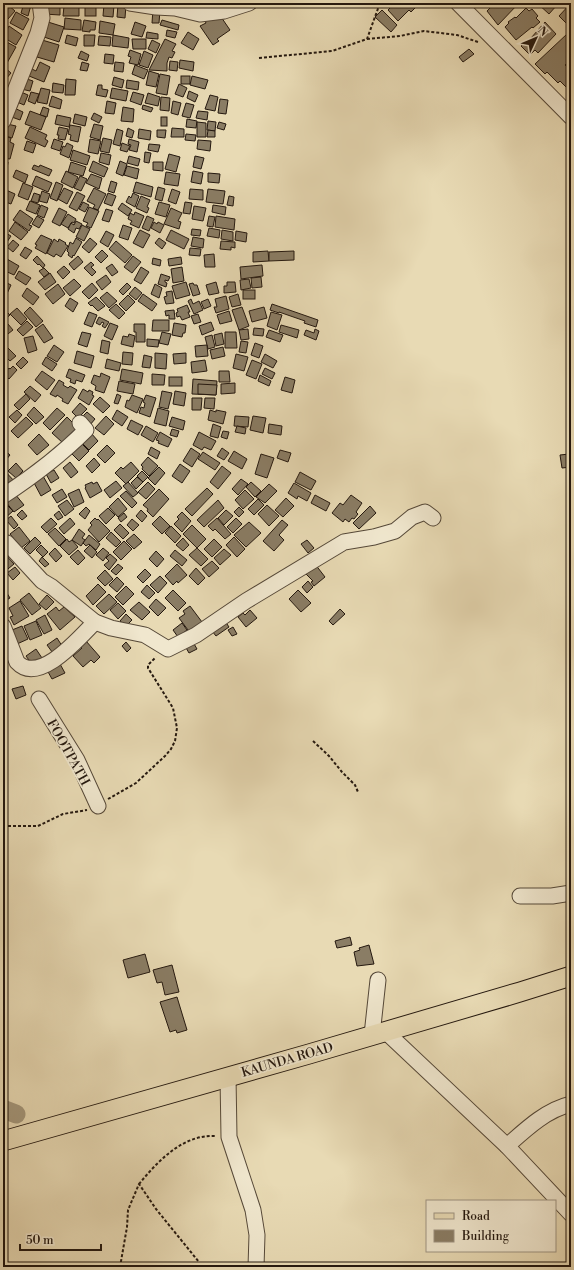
<svg xmlns="http://www.w3.org/2000/svg" width="574" height="1270" font-family="'Libre Bodoni',serif">
	<style>
		.lines { fill: none; stroke-linecap: round; stroke-linejoin: round }
		.river { stroke: #a5987c; stroke-width: 19 }
		.building { fill: #8a7d65; stroke: #24180f }
		.minor-casing { stroke: #554838; stroke-width: 17 }
		.major-casing { stroke: #24180f; stroke-width: 21 }
		.path { stroke: #24180f; stroke-width: 2; stroke-dasharray: 3 2; stroke-linecap: butt }
		.minor { stroke: #f0e7ce; stroke-width: 15 }
		.major { stroke: #e8dab4; stroke-width: 19 }
		.labels { text-anchor: middle; stroke-width: 3.5; stroke-linejoin: round; paint-order: stroke }
		.street-label { font-size: 13px; fill: #24180f; stroke: #f0e7ce }
	</style>
	<rect width="100%" height="100%" fill="#e8dab4"/>
	<filter id="stains"><feTurbulence type="fractalNoise" baseFrequency=".005" numOctaves="4"/><feColorMatrix values="0 0 0 0 .2 0 0 0 0 .09 0 0 0 0 .02 0 0 0 .5 -.17"/></filter>
	<radialGradient id="worn" r=".72"><stop offset=".6" stop-color="#630" stop-opacity="0"/><stop offset="1" stop-color="#630" stop-opacity=".3"/></radialGradient>
	<g class="lines">
		<!-- river -->
		<path class="river" d="M3,1109L16,1114"/>
	</g>
	<!-- building -->
	<g class="building">
		<path d="M24,3L31,5L28,16L21,13Z"/>
		<path d="M44,3L60,5V15L44,14Z"/>
		<path d="M395,3H418L416,4L417,6L411,12L409,10L398,21L388,10Z"/>
		<path d="M493,3H519L498,25L487,11L494,4Z"/>
		<path d="M537,3H549L551,5L555,3L557,5L549,14Z"/>
		<path d="M571,3V22L570,21L567,24L559,16Z"/>
		<path d="M7,4L15,11L8,19L3,15V7Z"/>
		<path d="M104,4L114,5L113,17L103,16Z"/>
		<rect x="85" y="5" width="11" height="11"/>
		<path d="M118,5H126L125,18L117,17Z"/>
		<path d="M64,6H79V16H63Z"/>
		<path d="M526,8L529,11L532,9L538,16L536,18L540,22L533,28L532,27L516,40L505,27L509,23L508,22L515,17L516,18Z"/>
		<path d="M153,9L160,10L159,23H152Z"/>
		<path d="M382,10L397,25L391,32L375,17Z"/>
		<path d="M16,12L29,19L23,30L10,23Z"/>
		<path d="M219,14L230,30L217,39L219,41L213,45L200,26L206,23L204,19Z"/>
		<path d="M65,18L81,20V30L64,29Z"/>
		<path d="M84,20L96,22L95,30H90V32L82,31Z"/>
		<path d="M162,20L179,25L178,30L160,25Z"/>
		<path d="M100,21L115,24L113,35L99,33Z"/>
		<path d="M48,22L64,27L59,42L44,37Z"/>
		<path d="M135,22L146,26L142,37L131,34Z"/>
		<path d="M545,22L556,34L538,53L535,50L530,55L521,46L526,41L528,44L532,39L531,38Z"/>
		<path d="M9,26L22,35L16,45L3,37Z"/>
		<path d="M167,30L177,32L175,38L166,36Z"/>
		<path d="M147,32L158,34V39L146,38Z"/>
		<path d="M188,32L199,39L193,50L181,43Z"/>
		<path d="M567,34L571,38V59L565,65L570,70L571,69V82L566,87L560,81L558,83L547,72L545,74L535,64Z"/>
		<path d="M67,35L78,38L76,46L65,43Z"/>
		<path d="M84,35H95L94,46H84Z"/>
		<path d="M113,35L129,38L128,48L112,46Z"/>
		<path d="M99,36L111,37L110,46L98,45Z"/>
		<path d="M132,39H146V49H133Z"/>
		<path d="M165,39L176,44L172,51L175,52L172,58L169,57L167,63V71L149,70Z"/>
		<path d="M3,40L16,47L7,63L3,60Z"/>
		<path d="M42,40L59,45L54,62L37,57Z"/>
		<path d="M152,40L160,44L156,53L148,49Z"/>
		<path d="M469,49L474,54L463,62L459,57Z"/>
		<path d="M130,50L141,54L138,65L129,63L131,57L128,56Z"/>
		<path d="M81,51L89,55L87,61L78,58Z"/>
		<path d="M144,51L153,55L148,68L139,65Z"/>
		<path d="M105,54L114,55L113,64L104,63Z"/>
		<path d="M180,60L194,62L193,71L179,68Z"/>
		<path d="M170,61L178,62L177,71L169,70Z"/>
		<path d="M40,62L50,67L44,82L29,76L32,69L36,71Z"/>
		<path d="M82,62L89,64L87,71L80,70Z"/>
		<path d="M115,62L124,63L123,72L114,71Z"/>
		<path d="M135,65L148,70L144,79L132,74Z"/>
		<path d="M4,67L11,73L5,80L3,78V69Z"/>
		<path d="M149,71L159,74L156,87L146,85Z"/>
		<path d="M160,74L170,76L167,95L156,93Z"/>
		<rect x="181" y="76" width="9" height="8"/>
		<path d="M192,76L208,80L205,89L190,85Z"/>
		<path d="M114,77L124,80L122,88L112,85Z"/>
		<path d="M24,78L33,81L30,91L21,89Z"/>
		<path d="M66,79L76,80L75,95H65Z"/>
		<path d="M127,80L139,82L138,90L126,88Z"/>
		<path d="M53,83L64,85L63,93L52,92Z"/>
		<path d="M179,84L187,88L183,97L175,94Z"/>
		<path d="M98,85H102V89L108,90L106,97L96,95Z"/>
		<path d="M41,88L50,90L47,104L37,102Z"/>
		<path d="M112,88L128,91L126,101L110,98Z"/>
		<path d="M189,91L198,95L195,102L187,98Z"/>
		<path d="M21,92L28,95L24,105L17,102Z"/>
		<path d="M31,92L39,94L35,104L28,101Z"/>
		<path d="M133,92L144,95L141,105L130,101Z"/>
		<path d="M148,93L160,97L158,106L145,103Z"/>
		<path d="M210,95L218,97L215,111L205,109Z"/>
		<path d="M52,96L62,100L60,109L49,106Z"/>
		<path d="M161,97L170,98L169,111L160,110Z"/>
		<path d="M220,99L228,100L226,114L218,113Z"/>
		<path d="M107,101L116,103L114,114L105,113Z"/>
		<path d="M173,101L181,103L178,115L171,113Z"/>
		<path d="M186,103L194,105L190,118L182,116Z"/>
		<path d="M143,105L153,108L151,112L142,109Z"/>
		<path d="M12,107L23,112L20,120L9,116Z"/>
		<path d="M43,107L49,109L47,117L40,115Z"/>
		<path d="M123,107L134,109L133,122L121,121Z"/>
		<path d="M30,111L46,117L41,130L25,124Z"/>
		<path d="M198,111L208,112L207,120L196,118Z"/>
		<path d="M94,113L102,117L99,123L91,119Z"/>
		<path d="M75,114L87,117L85,126L73,123Z"/>
		<path d="M57,115L71,118L69,127L55,124Z"/>
		<rect x="161" y="117" width="6" height="9"/>
		<path d="M187,119L197,121L196,128L186,127Z"/>
		<path d="M208,121L216,122L215,131L207,130Z"/>
		<path d="M197,122L206,123V137H197Z"/>
		<path d="M219,122L226,124L224,130L217,128Z"/>
		<path d="M3,123L16,126L12,138L3,135Z"/>
		<path d="M94,124L103,126L100,140L90,137Z"/>
		<path d="M70,125L81,127L78,142L70,140L71,135L68,134Z"/>
		<path d="M30,127L47,135L45,139L48,141L45,147L25,138Z"/>
		<path d="M59,127L68,129L65,140L58,139L59,135H57Z"/>
		<path d="M128,128L134,131L132,138L126,136Z"/>
		<path d="M172,128L184,129V137H171Z"/>
		<path d="M117,129L123,131L120,146L113,144Z"/>
		<path d="M139,129L151,131L150,140L138,138Z"/>
		<path d="M157,130H166L165,138L157,137Z"/>
		<path d="M208,130L215,131V137H207Z"/>
		<path d="M186,134L196,135L195,141L185,140Z"/>
		<path d="M3,136L11,138L10,142L14,144L10,159L3,158Z"/>
		<path d="M103,138L112,140L109,153L100,151Z"/>
		<path d="M54,139L63,142L60,151L51,148Z"/>
		<path d="M90,139L101,141L98,154L88,152Z"/>
		<path d="M129,139L139,142L137,152L129,150L131,145L128,144Z"/>
		<path d="M198,140L211,141L210,151L197,149Z"/>
		<path d="M27,141L36,144L33,153L24,150Z"/>
		<path d="M67,143L73,146L69,158L60,154L63,146L65,147Z"/>
		<path d="M122,143L130,146L127,152L120,150Z"/>
		<path d="M149,144L160,145L158,152L148,150Z"/>
		<path d="M73,150L90,156L87,165L70,160Z"/>
		<path d="M145,152L151,153L149,163L144,162Z"/>
		<path d="M101,153L111,155L109,165L99,162Z"/>
		<path d="M169,154L180,157L176,172L165,169Z"/>
		<path d="M129,156L140,159L138,166L127,163Z"/>
		<path d="M195,156L204,158L201,169L193,167Z"/>
		<path d="M3,161L8,162L6,176H3Z"/>
		<path d="M93,161L108,168L104,177L89,171Z"/>
		<path d="M120,161L127,164L123,176L116,173Z"/>
		<path d="M71,162L86,167L83,176L68,172Z"/>
		<path d="M153,162H163V171L153,170Z"/>
		<path d="M34,165L39,167L40,165L52,170L49,176L32,169Z"/>
		<path d="M127,166L139,169L137,179L124,175Z"/>
		<path d="M16,170L28,175L25,183L13,177Z"/>
		<path d="M66,171L78,177L73,188L61,182Z"/>
		<path d="M193,171L203,173L201,184L191,182Z"/>
		<path d="M166,172L180,174L178,186L164,184Z"/>
		<path d="M208,173L220,174L219,183L208,182Z"/>
		<path d="M91,174L102,178L99,189L86,183Z"/>
		<path d="M36,176L52,183L48,192L32,185Z"/>
		<path d="M80,176L87,179L81,191L74,188Z"/>
		<path d="M111,181L117,183L114,193L108,191Z"/>
		<path d="M56,182L63,185L57,201L50,198Z"/>
		<path d="M136,182L153,187L151,197L133,192Z"/>
		<path d="M23,183L33,187L28,200L18,196Z"/>
		<path d="M158,187L165,189L162,201L155,199Z"/>
		<path d="M64,188L73,192L67,204L58,199Z"/>
		<path d="M94,188L106,194L98,210L93,208L95,205L87,201Z"/>
		<path d="M172,189L180,192L176,204L168,201Z"/>
		<path d="M190,189L203,190V200L189,199Z"/>
		<path d="M208,189L225,191L223,204L206,202Z"/>
		<path d="M6,190L15,194L11,204L3,201V197Z"/>
		<path d="M42,191L50,194L47,203L39,201Z"/>
		<path d="M77,192L85,196L77,211L69,207Z"/>
		<path d="M34,193L40,195L38,203L31,201Z"/>
		<path d="M108,193L116,196L112,206L104,203Z"/>
		<path d="M133,193L139,196L135,207L126,202L129,196L131,198Z"/>
		<path d="M141,196L150,200L147,207L149,208L147,213L136,208Z"/>
		<path d="M229,196L234,197L233,206L227,205Z"/>
		<path d="M30,201L40,205L36,214L26,210Z"/>
		<path d="M83,202L89,205L85,212L79,209Z"/>
		<path d="M159,202L170,205L166,217L155,214Z"/>
		<path d="M185,202L192,203L190,214L183,213Z"/>
		<path d="M122,203L132,210L128,216L118,209Z"/>
		<path d="M41,205L48,208L44,218L37,215Z"/>
		<path d="M213,205L226,207L225,215L212,212Z"/>
		<path d="M194,206L206,208L203,221L192,219Z"/>
		<path d="M89,207L99,211L91,228L86,226L88,223L83,221Z"/>
		<path d="M59,208L67,212L60,226L52,222Z"/>
		<path d="M171,208L182,213L178,221L181,222L179,229L164,224Z"/>
		<path d="M106,209L113,211L109,222L102,220Z"/>
		<path d="M20,210L33,219L29,225L32,226L29,231L13,220Z"/>
		<path d="M135,212L144,216L139,228L130,224L132,221L128,219L130,213L134,215Z"/>
		<path d="M68,214L76,219L74,223L72,222L68,228L61,224Z"/>
		<path d="M37,216L44,220L39,228L32,224Z"/>
		<path d="M147,216L154,219L149,231L142,228Z"/>
		<path d="M209,216L215,217L213,227L207,226Z"/>
		<path d="M216,216L235,219L234,230L215,227Z"/>
		<path d="M76,221L82,224L79,229L76,228L74,233L68,229L71,223L74,225Z"/>
		<path d="M15,222L28,232L21,240L9,231Z"/>
		<path d="M154,222L157,224L158,222L164,225L160,233L151,228Z"/>
		<path d="M82,225L90,229L84,241L76,237Z"/>
		<path d="M123,225L132,228L128,240L119,237Z"/>
		<path d="M209,228L220,230L219,238L207,236Z"/>
		<path d="M192,229L201,230L200,236L191,235Z"/>
		<path d="M140,230L150,235L143,248L133,243Z"/>
		<path d="M171,230L189,239L184,249L166,240Z"/>
		<path d="M222,230L233,232V241L221,239Z"/>
		<path d="M106,231L114,235L108,247L100,242Z"/>
		<path d="M236,231L247,233L246,242L235,240Z"/>
		<path d="M4,232L11,236L7,242L3,240Z"/>
		<path d="M41,235L52,240L46,254L35,248L37,245L35,244Z"/>
		<path d="M193,237L204,239L203,248L191,246Z"/>
		<path d="M76,238L82,242L74,256L73,255L72,258L68,255L69,253L67,251L70,242L73,244Z"/>
		<path d="M90,238L97,244L89,253L82,247Z"/>
		<path d="M159,238L166,243L162,249L155,243Z"/>
		<path d="M54,239L58,242L59,239L66,243L65,244L68,246L61,257L56,254L54,257L47,253Z"/>
		<path d="M13,240L19,245L13,252L7,247Z"/>
		<path d="M116,241L132,255L125,263L109,249Z"/>
		<path d="M221,241L235,242V248L231,247V250L220,249Z"/>
		<path d="M25,247L32,251L26,259L20,255Z"/>
		<path d="M190,248L201,249L200,256L189,255Z"/>
		<path d="M102,250L108,256L101,263L95,257Z"/>
		<path d="M268,251L269,261L253,262V252Z"/>
		<path d="M294,251V260L269,261V252Z"/>
		<path d="M214,254L215,267H205L204,255Z"/>
		<path d="M37,256L45,265L43,268L39,264L38,265L33,260Z"/>
		<path d="M78,256L83,262L74,270L69,264Z"/>
		<path d="M133,256L141,262L132,273L124,267Z"/>
		<path d="M181,257L182,264L169,266L168,259Z"/>
		<path d="M153,258L161,260L160,266L152,264Z"/>
		<path d="M7,259L19,266L14,275L3,270V266Z"/>
		<path d="M91,262L94,265L91,267L96,272L92,276L84,268Z"/>
		<path d="M112,264L118,272L112,276L106,268Z"/>
		<path d="M262,265L263,276L241,279L240,267Z"/>
		<path d="M64,266L70,272L63,279L57,272Z"/>
		<path d="M141,267L149,272L141,284L134,280Z"/>
		<path d="M182,267L184,281L173,283L171,269Z"/>
		<path d="M44,268L49,273L44,277L39,271Z"/>
		<path d="M19,271L31,278L26,285L15,278Z"/>
		<path d="M50,273L56,282L45,290L38,282Z"/>
		<path d="M161,274L170,277L168,281L165,280V282L167,283L166,287L158,284Z"/>
		<path d="M106,275L111,282L102,290L96,282Z"/>
		<path d="M261,277L262,287L252,288L251,278Z"/>
		<path d="M74,279L81,286L70,296L63,288Z"/>
		<path d="M249,279L251,288L241,290L240,280Z"/>
		<path d="M3,281L11,285L5,298L3,297Z"/>
		<path d="M186,282L190,295L176,299L172,286Z"/>
		<path d="M216,282L219,293L209,295L206,285Z"/>
		<path d="M227,282H235L236,292L224,293V286H227Z"/>
		<path d="M92,283L98,290L89,299L82,292Z"/>
		<path d="M127,283L131,287L123,295L119,291Z"/>
		<path d="M193,283L194,285H197L200,294L193,296L189,284Z"/>
		<path d="M58,284L65,294L53,304L45,294Z"/>
		<path d="M155,284L162,288L159,298L151,294Z"/>
		<path d="M135,287L142,293L136,300L129,294Z"/>
		<path d="M27,288L39,297L33,305L22,296Z"/>
		<rect x="243" y="290" width="12" height="9"/>
		<path d="M172,291L174,303L166,304L164,297L167,296L166,292Z"/>
		<path d="M107,292L117,301L109,308L100,298Z"/>
		<path d="M143,294L157,304L152,311L138,301Z"/>
		<path d="M238,294L241,305L232,307L229,297Z"/>
		<path d="M128,295L135,302L126,311L119,304Z"/>
		<path d="M226,296L229,309L216,313L214,307H217L215,299Z"/>
		<path d="M96,297L105,306L98,311L92,305L91,306L88,303Z"/>
		<path d="M70,298L78,303L73,312L65,306Z"/>
		<path d="M191,299L193,304L199,301L203,310L194,314L188,301Z"/>
		<path d="M208,299L211,306L204,309L201,302Z"/>
		<path d="M116,304L125,313L119,319L109,310Z"/>
		<path d="M272,304L318,320L316,327L304,323L305,321L279,312V313L270,310Z"/>
		<path d="M187,305L190,312H188L190,317L182,320L180,316L177,317L176,313L178,312L177,309Z"/>
		<path d="M30,307L43,321L36,327L24,313Z"/>
		<path d="M242,307L249,326L239,330L232,310Z"/>
		<path d="M264,307L267,318L252,322L249,311Z"/>
		<path d="M3,308L10,315L4,320L3,319Z"/>
		<path d="M17,308L27,319L21,325L10,314Z"/>
		<path d="M174,310L175,319H169V315L166,316L165,311Z"/>
		<path d="M229,311L232,321L220,324L217,315Z"/>
		<path d="M89,312L97,315L92,327L84,324Z"/>
		<path d="M271,312L282,315L277,330L267,326Z"/>
		<path d="M198,314L201,322L194,324L191,316Z"/>
		<path d="M99,317L109,322L105,328L102,326L104,323L102,322L100,325L96,323Z"/>
		<path d="M153,320H169V331H152Z"/>
		<path d="M27,321L33,327L23,336L17,330Z"/>
		<path d="M211,322L214,330L202,335L199,326Z"/>
		<path d="M110,323L118,326L112,340L104,336Z"/>
		<path d="M174,323L186,325L185,333H183L182,337L172,335Z"/>
		<path d="M8,324L13,330L4,337L3,336V325L4,327Z"/>
		<path d="M43,324L53,338L44,343L35,330Z"/>
		<path d="M134,324H145V342H136V332H134Z"/>
		<path d="M281,325L299,330L297,338L279,332Z"/>
		<path d="M254,328L264,329L263,336L253,335Z"/>
		<path d="M248,329L249,339L241,340L239,330Z"/>
		<path d="M315,329L319,331L316,340L304,335L306,330L314,333Z"/>
		<path d="M269,330L283,335L280,342L266,337Z"/>
		<path d="M82,332L91,334L87,347L78,344Z"/>
		<path d="M162,332L171,334L168,345L159,343Z"/>
		<path d="M225,332H236L237,348H225Z"/>
		<path d="M222,333L224,344L216,346L214,335Z"/>
		<path d="M129,334L135,336L133,347L121,344L123,336L128,337Z"/>
		<path d="M212,335L215,347L208,349L205,337Z"/>
		<path d="M33,336L37,350L28,353L24,338Z"/>
		<path d="M147,339L159,340L158,347L147,346Z"/>
		<path d="M102,340L110,342L108,354L100,352Z"/>
		<path d="M241,341L248,342L246,353L239,352Z"/>
		<path d="M255,343L263,346L259,358L251,355Z"/>
		<path d="M54,345L64,352L57,362L47,356Z"/>
		<path d="M207,345L208,356L196,357L195,346Z"/>
		<path d="M6,346L16,356L10,361L3,354V349Z"/>
		<path d="M223,347L225,356L212,359L210,350Z"/>
		<path d="M77,351L94,356L91,368L74,363Z"/>
		<path d="M123,352L133,353L132,365L122,364Z"/>
		<path d="M155,353L167,354L166,369L155,368Z"/>
		<path d="M186,353V363L174,364L173,354Z"/>
		<path d="M236,354L248,357L244,371L233,368Z"/>
		<path d="M265,354L277,361L273,368L261,362Z"/>
		<path d="M144,355L152,357L150,368L142,367Z"/>
		<path d="M23,357L28,362L21,369L16,364Z"/>
		<path d="M46,357L57,364L52,371L42,364Z"/>
		<path d="M107,359L121,363L119,371L105,368Z"/>
		<path d="M205,360L207,371L192,373L191,362Z"/>
		<path d="M252,360L262,364L256,379L246,375Z"/>
		<path d="M13,366L17,370L9,379L4,374L9,368L10,369Z"/>
		<path d="M265,368L275,373L272,379L262,374Z"/>
		<path d="M69,369L85,375L82,382L76,380L75,384L70,382L71,379L66,377Z"/>
		<path d="M122,369L143,373L141,384L120,380Z"/>
		<path d="M42,371L55,380L47,390L35,380Z"/>
		<path d="M219,371H229L230,382H219Z"/>
		<path d="M101,373L110,377L104,393L95,390L96,386L91,383L94,375L100,377Z"/>
		<path d="M152,374L165,375L164,385H152Z"/>
		<path d="M260,375L271,381L269,386L258,381Z"/>
		<rect x="169" y="377" width="13" height="9"/>
		<path d="M285,377L295,380L292,393L281,390Z"/>
		<path d="M193,379L217,381L216,395L192,394Z"/>
		<path d="M59,380L64,383L63,385L68,388L70,386L77,390L68,404L62,401L63,399L57,395L56,397L50,394Z"/>
		<path d="M119,381L135,384L133,394L117,391Z"/>
		<path d="M235,383V393L221,394V384Z"/>
		<path d="M198,384L217,385L216,395L198,394Z"/>
		<path d="M30,386L41,395L35,402L24,392Z"/>
		<path d="M83,389L88,392L89,390L93,392L92,395L94,396L89,405L78,398Z"/>
		<path d="M162,391L172,393L168,409L159,407Z"/>
		<path d="M175,391L186,393L184,406L173,404Z"/>
		<path d="M26,394L30,399L19,410L14,405Z"/>
		<path d="M117,394L121,396L118,404L114,403Z"/>
		<path d="M132,395L143,399L137,413L125,407L127,400L129,401Z"/>
		<path d="M146,395L156,398L150,417L139,413L141,407L144,408L145,403L143,402Z"/>
		<path d="M100,397L110,406L103,413L93,404Z"/>
		<path d="M192,398H202L201,410H192Z"/>
		<path d="M205,398H215L214,409L204,408Z"/>
		<path d="M80,403L87,409L78,418L72,412Z"/>
		<path d="M34,407L44,417L36,424L27,415Z"/>
		<path d="M57,408L65,415L50,430L43,423Z"/>
		<path d="M158,408L169,411L166,426L154,423Z"/>
		<path d="M17,410L22,415L15,423L9,417Z"/>
		<path d="M117,410L128,417L122,426L112,419Z"/>
		<path d="M210,410L216,412V410L226,412L223,424L208,420Z"/>
		<path d="M87,412L95,419L90,425L81,418Z"/>
		<path d="M106,416L114,424L104,435L95,428Z"/>
		<path d="M235,416L249,417L248,427L234,426Z"/>
		<path d="M253,416L266,418L263,433L250,430Z"/>
		<path d="M26,417L33,424L18,438L11,431Z"/>
		<path d="M67,417L78,428L63,443L52,433Z"/>
		<path d="M172,417L185,421L183,430L169,426Z"/>
		<path d="M131,420L143,426L138,435L127,429Z"/>
		<path d="M213,424L221,427L218,438L210,436Z"/>
		<path d="M269,424L282,426L281,435L268,433Z"/>
		<path d="M146,426L158,433L153,442L141,435Z"/>
		<path d="M237,426L246,428L245,434L235,432Z"/>
		<path d="M172,429L179,431L177,437L170,435Z"/>
		<path d="M223,431L229,432L227,439L221,437Z"/>
		<path d="M160,432L172,439L168,447L158,443L159,441L156,440Z"/>
		<path d="M199,432L216,441L211,450L204,447L202,450L193,445Z"/>
		<path d="M91,433L98,441L89,450L81,442Z"/>
		<path d="M39,434L49,445L37,455L28,445Z"/>
		<path d="M82,444L89,451L79,461L72,454Z"/>
		<path d="M107,445L115,453L105,463L97,455Z"/>
		<path d="M151,447L160,452L157,459L148,454Z"/>
		<path d="M191,448L200,454L192,467L183,461Z"/>
		<path d="M222,448L229,453L224,460L217,456Z"/>
		<path d="M3,449L10,455L5,461L3,460Z"/>
		<path d="M280,450L291,453L288,462L277,458Z"/>
		<path d="M234,451L247,459L242,469L228,461Z"/>
		<path d="M203,452L220,463L215,470L198,459Z"/>
		<path d="M261,454L274,458L267,478L255,474Z"/>
		<path d="M569,454L571,467L562,468L560,455Z"/>
		<path d="M148,457L158,466L149,476L142,469L143,467L141,465Z"/>
		<path d="M94,458L100,465L92,473L86,466Z"/>
		<path d="M70,462L78,472L71,478L63,468Z"/>
		<path d="M131,462L139,471L126,484L115,473L121,467L123,469Z"/>
		<path d="M16,463L23,471L16,478L8,471Z"/>
		<path d="M180,464L190,471L182,483L172,476Z"/>
		<path d="M222,466L231,473L218,489L210,482Z"/>
		<path d="M159,467L165,473L155,485L148,478Z"/>
		<path d="M3,469L16,483L8,487L3,482Z"/>
		<path d="M54,470L59,478L51,483L46,474Z"/>
		<path d="M142,471L148,477L143,482L137,476Z"/>
		<path d="M300,472L316,481L311,490L295,482Z"/>
		<path d="M43,476L51,490L41,496L33,481Z"/>
		<path d="M137,477L143,482L136,489L131,483Z"/>
		<path d="M241,479L248,484L238,495L232,489Z"/>
		<path d="M116,481L122,488L110,498L104,490Z"/>
		<path d="M92,482L93,484L97,482L102,491L90,498L85,488L86,487L85,485Z"/>
		<path d="M128,482L138,493L133,497L123,486Z"/>
		<path d="M148,482L155,489L146,499L138,492Z"/>
		<path d="M251,482L261,491L255,497L246,487Z"/>
		<path d="M294,483L311,493L307,501L298,496L297,499L288,493Z"/>
		<path d="M269,484L277,491L265,503L256,497Z"/>
		<path d="M207,488L213,494L192,516L185,509Z"/>
		<path d="M62,489L67,497L57,503L52,495Z"/>
		<path d="M79,489L84,502L74,507L68,494Z"/>
		<path d="M159,489L169,499L153,517L147,511L148,509L143,505Z"/>
		<path d="M245,490L254,499L243,509L235,500Z"/>
		<path d="M126,491L137,503L132,508L120,496Z"/>
		<path d="M15,494L24,505L14,512L5,501Z"/>
		<path d="M315,495L330,503L326,511L311,503Z"/>
		<path d="M351,495L362,503L356,512L358,514L354,519L352,518L349,522L345,519L343,522L332,513L340,503L343,505Z"/>
		<path d="M118,498L127,509L118,517L109,507Z"/>
		<path d="M286,498L294,506L283,517L275,510Z"/>
		<path d="M258,499L264,505L254,515L248,509Z"/>
		<path d="M67,500L74,509L65,516L58,506Z"/>
		<path d="M218,500L224,508L204,527L197,520Z"/>
		<path d="M4,502L13,511L4,519L3,518V503Z"/>
		<path d="M267,505L279,516L269,526L258,514Z"/>
		<path d="M370,506L376,513L359,529L353,523Z"/>
		<path d="M86,507L90,511L85,519L79,514Z"/>
		<path d="M239,507L244,512L239,517L234,512Z"/>
		<path d="M108,508L115,515L106,524L99,516Z"/>
		<path d="M22,510L27,516L22,520L17,515Z"/>
		<path d="M141,510L147,516L142,522L136,516Z"/>
		<path d="M226,510L233,516L224,525L218,518Z"/>
		<path d="M59,511L63,517L58,520L54,515Z"/>
		<path d="M182,512L191,521L182,532L174,524L179,519L177,517Z"/>
		<path d="M124,513L127,517L121,522L118,518Z"/>
		<path d="M11,516L18,525L14,529L6,520Z"/>
		<path d="M160,516L170,526L162,534L152,524Z"/>
		<path d="M51,518L57,524L47,533L41,527Z"/>
		<path d="M70,518L75,524L64,534L59,528Z"/>
		<path d="M95,518L97,520L98,519L110,531L99,542L88,530L92,525L90,523Z"/>
		<path d="M217,518L231,534L225,539L215,529L213,531L208,526Z"/>
		<path d="M236,518L242,524L233,533L227,527Z"/>
		<path d="M132,519L139,525L133,531L127,525Z"/>
		<path d="M282,520L288,525L279,535L284,540L274,551L263,541Z"/>
		<path d="M249,522L261,533L246,547L234,535Z"/>
		<path d="M120,524L129,533L123,539L114,530Z"/>
		<path d="M192,525L206,539L197,548L183,534Z"/>
		<path d="M171,526L181,536L175,543L165,533Z"/>
		<path d="M19,527L30,541L21,548L10,534Z"/>
		<path d="M55,528L66,539L59,546L48,534Z"/>
		<path d="M79,529L85,534L82,538L85,540L81,546L72,540Z"/>
		<path d="M111,532L121,542L116,547L106,538Z"/>
		<path d="M134,534L142,542L134,549L126,541Z"/>
		<path d="M89,535L100,544L96,550L89,544L86,546L83,543Z"/>
		<path d="M35,537L41,543L30,554L24,548Z"/>
		<path d="M234,537L245,549L237,557L226,545Z"/>
		<path d="M183,538L189,545L183,551L176,545Z"/>
		<path d="M67,539L69,542L72,540L78,547L69,555L60,546Z"/>
		<path d="M214,539L222,547L212,557L204,549Z"/>
		<path d="M307,540L314,548L308,553L301,544Z"/>
		<path d="M124,541L132,549L121,560L113,552Z"/>
		<path d="M41,545L48,552L43,557L36,550Z"/>
		<path d="M90,545L97,552L92,558L84,551Z"/>
		<path d="M55,548L62,556L56,562L49,554Z"/>
		<path d="M103,548L109,553L103,561L96,555Z"/>
		<path d="M197,548L208,559L201,566L189,555Z"/>
		<path d="M224,549L231,555L220,565L214,558Z"/>
		<path d="M78,550L85,558L78,565L70,557Z"/>
		<path d="M175,550L187,560L182,566L170,556Z"/>
		<path d="M156,551L164,559L157,567L149,559Z"/>
		<path d="M3,552L14,564L3,573Z"/>
		<path d="M110,554L117,560L109,570L104,565L109,561L106,558Z"/>
		<path d="M42,557L49,564L45,567L39,561Z"/>
		<path d="M212,561L219,568L209,577L202,569Z"/>
		<path d="M118,564L123,568L116,575L111,571Z"/>
		<path d="M177,564L187,575L178,583L177,581L173,585L165,576Z"/>
		<path d="M315,564L325,577L314,586L311,582L313,581L304,572Z"/>
		<path d="M15,567L20,573L13,580L7,573Z"/>
		<path d="M196,568L205,578L198,585L189,576Z"/>
		<path d="M145,569L151,575L143,583L137,577Z"/>
		<path d="M105,570L113,579L105,586L97,578Z"/>
		<path d="M160,576L167,583L158,593L150,585Z"/>
		<path d="M117,577L124,584L117,592L109,585Z"/>
		<path d="M308,581L313,587L307,593L302,587Z"/>
		<path d="M98,584L106,592L93,605L86,596Z"/>
		<path d="M147,585L155,593L149,599L141,592Z"/>
		<path d="M126,586L134,594L123,605L115,597Z"/>
		<path d="M3,587L10,598L3,602Z"/>
		<path d="M173,590L186,603L178,611L165,598Z"/>
		<path d="M298,590L311,603L301,612L289,599Z"/>
		<path d="M29,593L41,608L32,615L20,600Z"/>
		<path d="M109,594L117,602L104,614L96,606Z"/>
		<path d="M47,595L54,602L46,610L39,604Z"/>
		<path d="M156,599L166,608L158,616L149,607Z"/>
		<path d="M20,601L29,616L14,625L10,617L13,616L9,608Z"/>
		<path d="M139,602L150,612L142,620L130,610Z"/>
		<path d="M118,603L126,611L118,619L110,610Z"/>
		<path d="M190,606L205,626L191,634L179,618L185,614L183,611Z"/>
		<path d="M56,607L59,611L64,607L75,617L60,630L47,614Z"/>
		<path d="M340,609L345,614L333,625L329,621Z"/>
		<path d="M250,610L257,618L246,627L238,617L243,613L245,615Z"/>
		<path d="M126,614L132,620L126,626L120,621Z"/>
		<path d="M45,615L52,630L44,634L36,620Z"/>
		<path d="M36,621L42,635L30,640L24,626Z"/>
		<path d="M225,621L229,627L216,636L212,631Z"/>
		<path d="M182,623L187,630L178,637L173,630Z"/>
		<path d="M22,626L28,639L17,644L12,630Z"/>
		<path d="M233,627L237,634L232,636L228,630Z"/>
		<path d="M57,638L64,649L55,656L47,645Z"/>
		<path d="M86,641L100,657L94,663L91,660L83,667L73,656L82,648L80,646Z"/>
		<path d="M126,642L131,648L127,652L122,646Z"/>
		<path d="M193,642L197,649L189,653L185,646Z"/>
		<path d="M36,649L44,661L34,667L26,656Z"/>
		<path d="M60,664L65,673L52,679L47,670Z"/>
		<path d="M23,686L26,695L16,699L12,689Z"/>
		<path d="M350,937L352,945L337,948L335,941Z"/>
		<path d="M369,945L374,964L357,966L354,952L360,950L359,948Z"/>
		<path d="M145,954L150,972L128,978L123,960Z"/>
		<path d="M172,965L179,992L165,995L162,982L157,983L153,970Z"/>
		<path d="M177,997L187,1030L177,1033L176,1030L170,1032L160,1002Z"/>
	</g>
	<g class="lines">
		<defs>
			<g id="minor">
				<path d="M130,3L156,7L175,8L200,14L224,11L249,3"/>
				<path d="M458,3L571,117"/>
				<path d="M3,121L38,33L42,18L40,3"/>
				<path d="M3,496C32,477 61,455 86,430L80,423"/>
				<path d="M3,542L7,543L42,581L52,587L95,622L111,628L145,635L168,649L196,635L246,601L344,542L374,537L395,531L412,517L425,512L433,518"/>
				<path d="M3,626L17,662C39,686 80,637 95,622"/>
				<path d="M39,699L77,760L98,806"/>
				<path d="M520,896H552L571,893"/>
				<path d="M385,1031L507,1146L571,1214"/>
				<path d="M372,1035L378,980"/>
				<path d="M228,1076L229,1137L253,1210L257,1235L256,1267"/>
				<path d="M507,1146C526,1129 546,1110 571,1104"/>
			</g>
			<path id="major" d="M3,1141L309,1054L520,992L571,976"/>
		</defs>
		<!-- minor casing -->
		<use href="#minor" class="minor-casing"/>
		<!-- major casing -->
		<use href="#major" class="major-casing"/>
		<!-- path -->
		<g class="path">
			<path d="M367,39L400,36L424,31L457,35L478,42"/>
			<path d="M259,58L332,51L367,39L380,3"/>
			<path d="M313,741L329,756L342,772L355,785L358,792"/>
			<path d="M108,799L136,783L165,756L171,749L175,741L177,728L173,708L148,668V665L156,657"/>
			<path d="M3,826H38L63,814L87,810"/>
			<path d="M139,1184C158,1161 183,1134 216,1136"/>
			<path d="M120,1267L127,1227L128,1210L139,1184L156,1209L203,1267"/>
		</g>
		<!-- minor -->
		<use href="#minor" class="minor"/>
		<!-- major -->
		<use href="#major" class="major"/>
	</g>
	<g class="labels">
		<!-- street labels -->
		<g class="street-label">
			<text transform="translate(69 752) rotate(61)" y="5">FOOTPATH</text>
			<text transform="translate(287 1059) rotate(-16)" y="5">KAUNDA ROAD</text>
		</g>
	</g>
	<!-- margin -->
	<rect width="574" height="1270" fill="none" stroke="#e8dab4" stroke-width="16"/>
	<rect x="4" y="4" width="566" height="1262" fill="none" stroke="#24180f" stroke-width="2"/>
	<rect x="8" y="8" width="558" height="1254" fill="none" stroke="#24180f"/>
	<!-- legend -->
	<rect x="426" y="1200" width="130" height="52" fill="#f0e7ce" stroke="#9e9482"/>
	<rect x="434" y="1213" width="20" height="6" fill="#e8dab4" stroke="#9e9482"/>
	<text x="462" y="1220" font-size="12" fill="#24180f">Road</text>
	<rect x="434" y="1230" width="20" height="12" fill="#8a7d65" stroke="#9e9482"/>
	<text x="462" y="1240" font-size="12" fill="#24180f">Building</text>
	<!-- north arrow -->
	<g transform="translate(536 38) rotate(46)" stroke="#f0e7ce" stroke-width="3" paint-order="stroke">
	<path d="M0-3L7 15L0 10L-7 15Z" fill="#24180f"/>
	<text y="-6" font-size="11" font-weight="bold" text-anchor="middle" fill="#24180f">N</text>
	</g>
	<!-- scale -->
	<path d="M20 1244v6h81v-6" fill="none" stroke="#24180f" stroke-width="2"/>
	<text x="26" y="1244" font-size="12" fill="#24180f" stroke="#f0e7ce" stroke-width="3" paint-order="stroke">50 m</text>
	<rect width="100%" height="100%" filter="url(#stains)"/>
	<rect width="100%" height="100%" fill="url(#worn)"/>
</svg>
